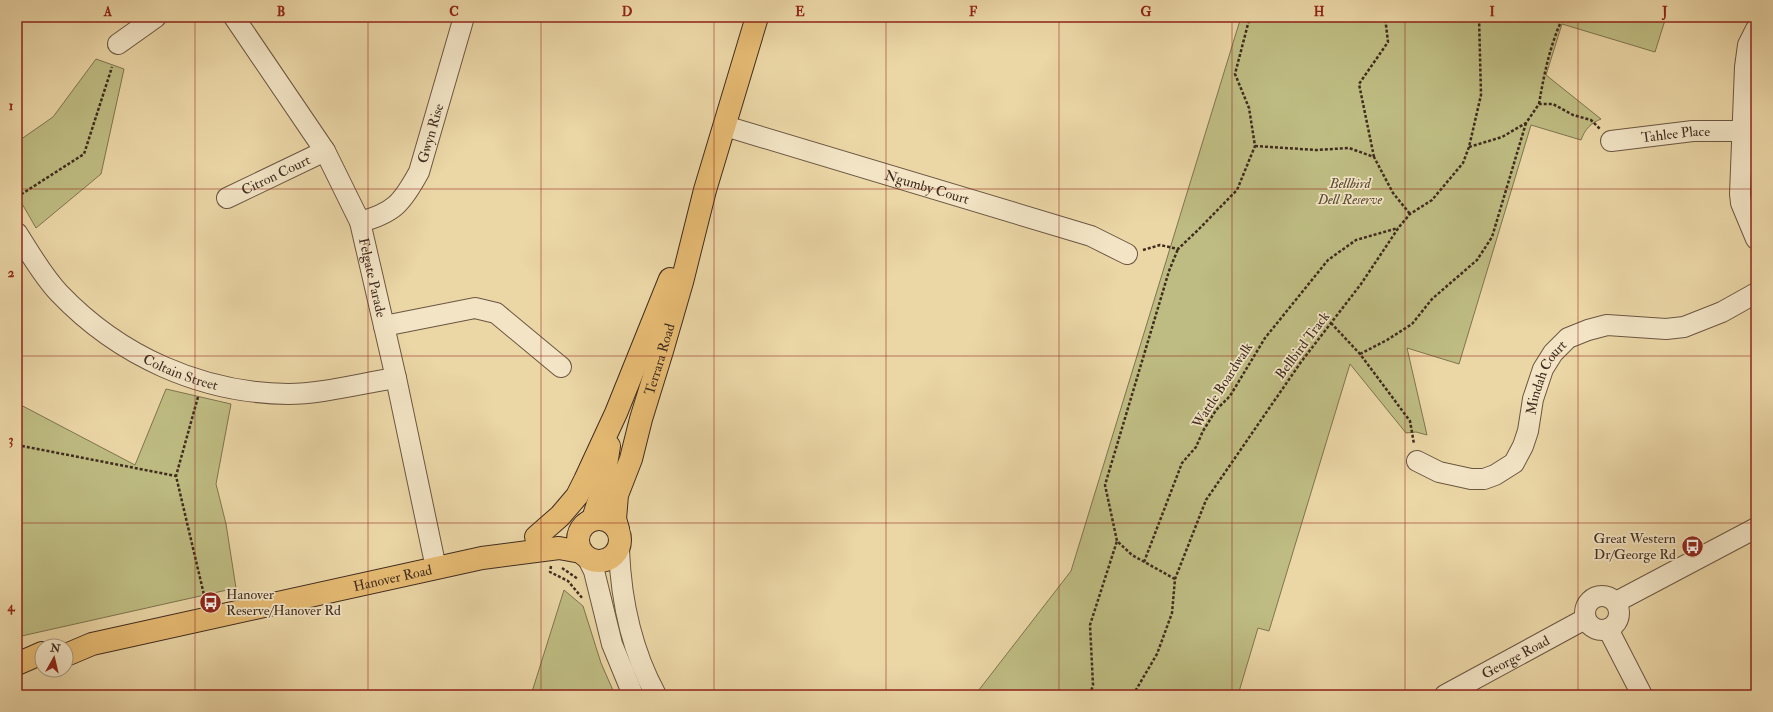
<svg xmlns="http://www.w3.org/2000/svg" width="1773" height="712" font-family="'IM FELL Double Pica',serif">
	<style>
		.green { fill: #bebc82; stroke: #7f7450 }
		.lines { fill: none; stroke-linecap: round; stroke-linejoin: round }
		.minor-casing { stroke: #6b5641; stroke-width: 22 }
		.major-casing { stroke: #402c1f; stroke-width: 24 }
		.path { stroke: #402c1f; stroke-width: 2.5; stroke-dasharray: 3 2; stroke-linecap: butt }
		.minor { stroke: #f2e4c5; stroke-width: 20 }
		.major { stroke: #e6bb73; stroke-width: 22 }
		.grid { fill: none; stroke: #8f2418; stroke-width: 1; stroke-opacity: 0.55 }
		.labels { text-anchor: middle; stroke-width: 3.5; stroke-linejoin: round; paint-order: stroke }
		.street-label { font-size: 14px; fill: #402c1f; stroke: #f2e4c5 }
		.park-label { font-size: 14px; font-style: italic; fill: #594933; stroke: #f2e4c5 }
		.poi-label { font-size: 14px; fill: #402c1f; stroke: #f2e4c5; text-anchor: end }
		.neatline { fill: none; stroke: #8f2418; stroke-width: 1.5 }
		.grid-label { font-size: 13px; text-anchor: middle; font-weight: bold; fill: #8f2418 }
	</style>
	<rect width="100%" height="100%" fill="#ebd6a6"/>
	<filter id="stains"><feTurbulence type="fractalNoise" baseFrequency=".005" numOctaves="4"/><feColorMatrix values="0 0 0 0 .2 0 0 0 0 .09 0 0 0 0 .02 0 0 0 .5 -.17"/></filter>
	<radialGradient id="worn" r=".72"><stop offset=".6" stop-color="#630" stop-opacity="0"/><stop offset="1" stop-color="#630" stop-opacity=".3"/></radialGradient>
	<!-- green -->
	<g class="green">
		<path d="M1241,17H1666L1655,52L1562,24L1546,75L1601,119C1591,123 1585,129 1581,140L1531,125L1459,364L1407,348L1427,435L1416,432L1406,433L1350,364L1269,631L1258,628L1238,695H975L1071,571Z"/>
		<path d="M96,59L124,69L101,174L36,228L17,195V142L53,117Z"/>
		<path d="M166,389L231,404L216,484L226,524L236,588L17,637V403L135,465Z"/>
		<path d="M564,590L583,606L601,663L615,695H531Z"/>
	</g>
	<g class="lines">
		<defs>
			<g id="minor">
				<path id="s1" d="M234,17L325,151L360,222L396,378L436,568"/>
				<path d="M1756,29L1748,45L1745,67L1740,194L1741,203L1756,239"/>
				<path d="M118,44L156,17"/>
				<path id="s2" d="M725,126L1091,236L1127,254"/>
				<path id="s3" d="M1611,141L1693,131H1741"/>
				<path id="s4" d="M227,198L325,151"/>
				<path id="s5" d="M360,222C394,213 402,203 419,172L464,17"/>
				<path id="s6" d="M17,233C30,253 42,275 59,293C119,356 201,393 288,394C323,394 362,383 396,378"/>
				<path d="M384,326L475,308L496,313L561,367"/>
				<path id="s7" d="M1417,461L1439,472L1471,479H1484L1495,475L1514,463L1523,446L1528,431L1533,399L1543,369L1553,353L1568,338L1588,330L1607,325L1666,329L1684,327L1722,312L1756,293"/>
				<path d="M619,550C621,600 632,651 656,695"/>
				<path d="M588,559L594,571L612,644L633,695"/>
				<circle cx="1602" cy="613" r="17"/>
				<path d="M1616,602L1756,528"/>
				<path d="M1608,629L1642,695"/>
				<path id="s8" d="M1445,695L1585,619"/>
			</g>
			<g id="major">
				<circle cx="599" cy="540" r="21"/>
				<path d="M593,519L602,491L609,446"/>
				<path id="s9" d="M618,529L615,519L617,495L631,459L641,419L662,351L682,282L705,190L757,17"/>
				<path d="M536,537L560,516L577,496L585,480L616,413L670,279"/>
				<path id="s10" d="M66,655L92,644L482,558L559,548L581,552"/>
				<path d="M17,664L42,653"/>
			</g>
		</defs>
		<!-- minor casing -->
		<use href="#minor" class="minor-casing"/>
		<!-- major casing -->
		<use href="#major" class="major-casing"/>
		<!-- path -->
		<g class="path">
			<path d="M1539,104C1544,74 1550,45 1563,17"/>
			<path d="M1255,146L1316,150L1349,148L1374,157L1393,193L1410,214"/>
			<path d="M1469,147L1502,137L1526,123L1539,104H1553L1573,115L1591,120L1600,129"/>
			<path d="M1374,157L1359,84L1388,42L1385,17"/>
			<path d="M17,197L84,154L112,67"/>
			<path d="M1143,250L1160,245L1178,249L1199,229L1237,190L1255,146L1249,108L1235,74L1249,20L1251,17"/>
			<path d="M1331,323L1360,354L1410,421L1414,444"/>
			<path d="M1360,354L1387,340L1412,324L1432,299L1477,260L1492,237L1526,123"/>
			<path d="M198,397L176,476L205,599"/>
			<path d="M17,445L176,476"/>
			<path d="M1144,562L1182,463L1196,447L1203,431L1216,410L1230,396L1265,338L1328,260L1356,240L1398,228"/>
			<path d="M551,566L550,572L568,581L583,599"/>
			<path d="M562,568L578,579"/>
			<path d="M1175,579L1132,555L1117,541L1105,485L1169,271L1178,249"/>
			<path d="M1090,695L1093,685L1090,625L1117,541"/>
			<path d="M1133,695L1157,654L1172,613L1175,579L1206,500L1301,362L1361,284L1399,227L1410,214L1432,200L1463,163L1469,147L1481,95L1479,17"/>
		</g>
		<!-- minor -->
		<use href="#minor" class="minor"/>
		<!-- major -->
		<use href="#major" class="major"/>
	</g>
	<!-- grid -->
	<path class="grid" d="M195,17V695M368,17V695M541,17V695M714,17V695M886,17V695M1059,17V695M1232,17V695M1405,17V695M1578,17V695M17,189H1756M17,356H1756M17,523H1756"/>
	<!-- icons -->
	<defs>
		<symbol id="bus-disc" viewBox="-11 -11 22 22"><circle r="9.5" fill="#8f2418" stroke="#f2e4c5"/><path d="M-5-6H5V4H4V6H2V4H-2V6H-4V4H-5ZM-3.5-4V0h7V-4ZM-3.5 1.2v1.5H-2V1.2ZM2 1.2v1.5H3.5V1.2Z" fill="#fff"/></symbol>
	</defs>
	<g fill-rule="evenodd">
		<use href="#bus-disc" x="1680" y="534" width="25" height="25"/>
		<use href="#bus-disc" x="198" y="590" width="25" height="25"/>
	</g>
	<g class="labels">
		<!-- street labels -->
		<g class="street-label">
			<text dy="5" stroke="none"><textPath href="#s5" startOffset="121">Gwyn Rise</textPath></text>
			<text dy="5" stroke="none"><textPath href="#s3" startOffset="65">Tahlee Place</textPath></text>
			<text dy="5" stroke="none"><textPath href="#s4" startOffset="54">Citron Court</textPath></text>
			<text dy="5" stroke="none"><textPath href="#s2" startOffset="211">Ngumby Court</textPath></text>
			<text dy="5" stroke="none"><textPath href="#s1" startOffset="298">Felgate Parade</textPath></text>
			<text transform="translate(1302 345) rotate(-53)" y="5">Bellbird Track</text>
			<text dy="5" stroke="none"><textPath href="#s9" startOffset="177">Terrara Road</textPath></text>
			<text dy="5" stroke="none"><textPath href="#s6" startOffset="220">Coltain Street</textPath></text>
			<text dy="5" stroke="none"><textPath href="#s7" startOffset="197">Mindah Court</textPath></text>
			<text transform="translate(1222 385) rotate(-57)" y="5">Wattle Boardwalk</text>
			<text dy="5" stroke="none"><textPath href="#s10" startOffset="336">Hanover Road</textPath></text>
			<text dy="5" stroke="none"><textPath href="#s8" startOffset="80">George Road</textPath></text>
		</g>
		<!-- park labels -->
		<g class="park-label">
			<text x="1350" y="188">Bellbird<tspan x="1350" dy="16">Dell Reserve</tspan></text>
		</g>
		<!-- poi labels -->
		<g class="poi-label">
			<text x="1676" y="543">Great Western<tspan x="1676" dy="16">Dr/George Rd</tspan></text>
			<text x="226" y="599" text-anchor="start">Hanover<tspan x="226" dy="16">Reserve/Hanover Rd</tspan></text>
		</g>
	</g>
	<!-- margin -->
	<rect width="1773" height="712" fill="none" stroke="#ebd6a6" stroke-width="44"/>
	<!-- north arrow -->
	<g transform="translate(54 658) rotate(8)"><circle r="19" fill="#f2e4c5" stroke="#ab9a83"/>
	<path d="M0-3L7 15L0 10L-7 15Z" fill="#8f2418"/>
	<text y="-6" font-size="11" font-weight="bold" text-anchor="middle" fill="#402c1f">N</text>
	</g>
	<rect x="22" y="22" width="1729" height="668" class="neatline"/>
	<g class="grid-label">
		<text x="108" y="16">A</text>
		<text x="281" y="16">B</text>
		<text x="454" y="16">C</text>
		<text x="627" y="16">D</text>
		<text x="800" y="16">E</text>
		<text x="973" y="16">F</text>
		<text x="1146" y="16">G</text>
		<text x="1319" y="16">H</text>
		<text x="1492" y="16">I</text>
		<text x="1665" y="16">J</text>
		<text x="11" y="110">1</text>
		<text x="11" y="277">2</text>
		<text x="11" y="444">3</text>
		<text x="11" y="611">4</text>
	</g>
	<rect width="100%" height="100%" filter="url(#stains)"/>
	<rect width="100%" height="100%" fill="url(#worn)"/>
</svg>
